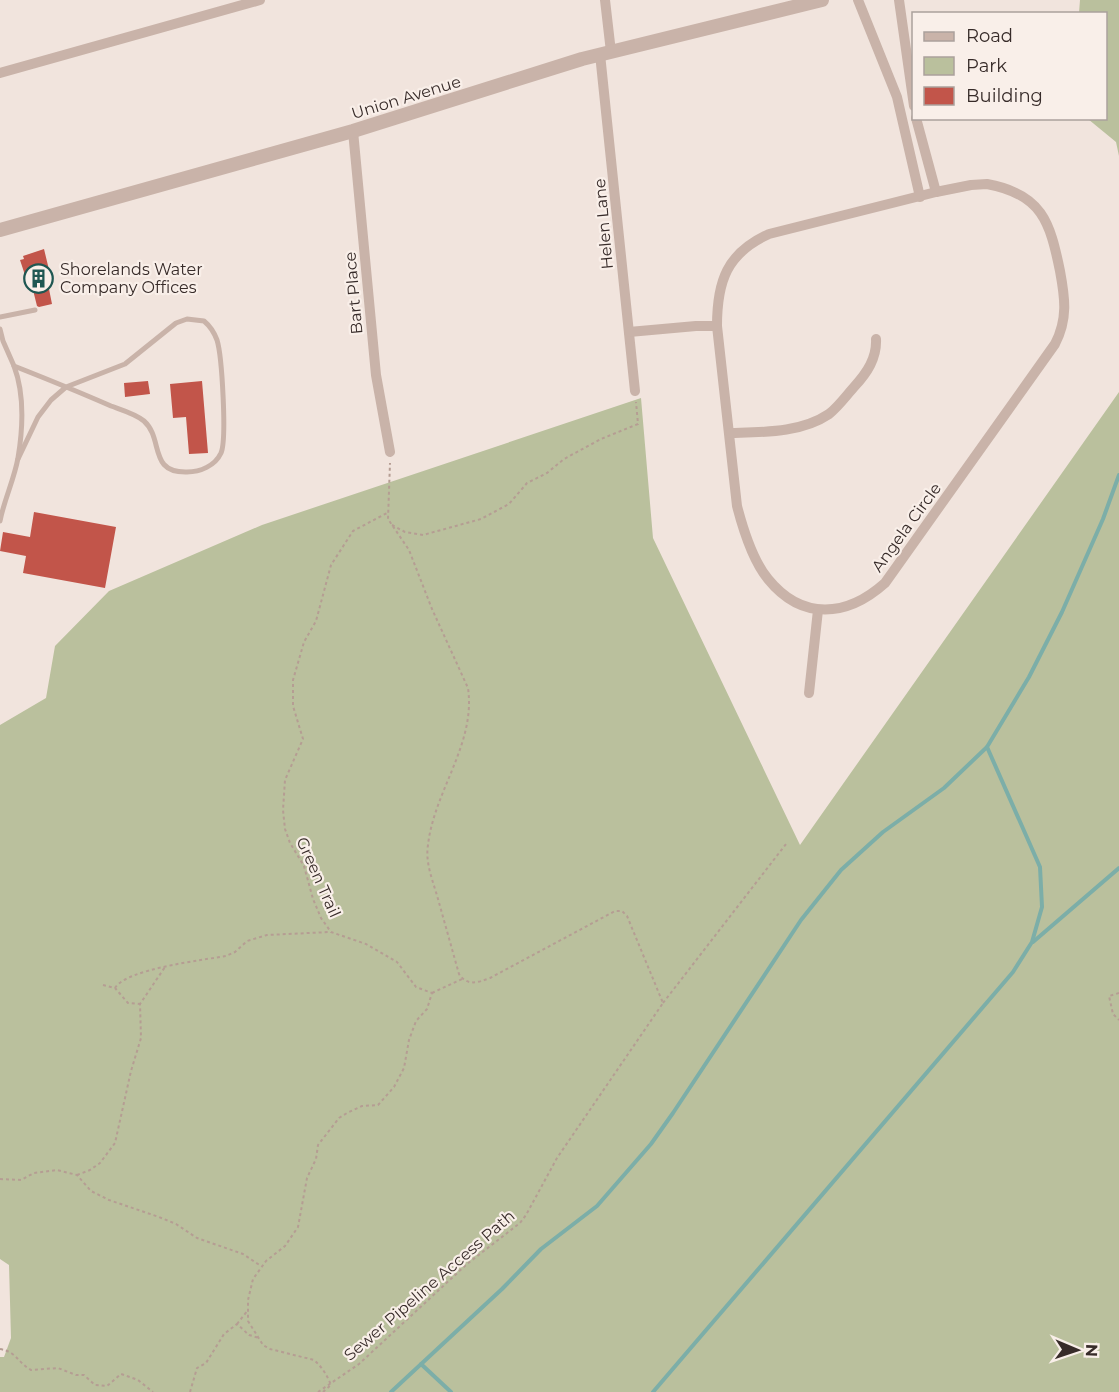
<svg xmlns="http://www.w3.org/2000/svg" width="1119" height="1392" font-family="Montserrat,sans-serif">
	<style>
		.green { fill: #bac09d }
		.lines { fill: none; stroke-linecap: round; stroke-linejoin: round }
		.stream { stroke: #7caea8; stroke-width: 4 }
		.building { fill: #c2554a }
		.path { stroke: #b59d93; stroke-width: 2; stroke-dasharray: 3 3; stroke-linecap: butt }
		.service { stroke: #c9b3a9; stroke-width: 5 }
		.minor { stroke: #c9b3a9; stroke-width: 10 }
		.tertiary { stroke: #c9b3a9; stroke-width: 14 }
		.labels { text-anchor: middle; stroke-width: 4.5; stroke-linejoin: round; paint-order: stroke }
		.street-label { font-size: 16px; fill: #372b29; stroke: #f9efe9 }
		.poi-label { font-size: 16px; fill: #372b29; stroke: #f9efe9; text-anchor: start }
	</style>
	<rect width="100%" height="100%" fill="#f1e4dd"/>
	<!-- green -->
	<g class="green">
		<path d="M1080,0H1119V156L1116,142L1088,119L1106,118V14L1079,13Z"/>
		<path d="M1119,392V1392H0V1357H4L11,1338L9,1265L0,1259V725L46,698L55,646L109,591L262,525L641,398L653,538L800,845Z"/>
	</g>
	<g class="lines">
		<!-- stream -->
		<g class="stream">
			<path d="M1033,942L1119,868"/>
			<path d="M421,1364L451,1392"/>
			<path d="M391,1392L502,1289L541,1249L597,1206L651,1144L673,1113L801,920L841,870L883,832L944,788L987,747L1029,677L1062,612L1103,519L1119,475"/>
			<path d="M653,1392L1013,972L1032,942L1042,907L1040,867L987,747"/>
		</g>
	</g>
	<!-- building -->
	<g class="building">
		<path d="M44,249L51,278L47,279L52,304L39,307L37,306L32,286L29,287L20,260L24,259L23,256Z"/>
		<path d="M148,381L150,394L125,397L124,383Z"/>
		<path d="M202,381L208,453L189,454L186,417L173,418L170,384Z"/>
		<path d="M34,512L116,527L105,588L23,573L26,556L0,551L3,532L30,537Z"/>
	</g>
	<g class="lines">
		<!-- path -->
		<g class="path">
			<path d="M392,525L405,532L423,535L481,519L509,504L527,483L547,473L564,459L601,439L638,424L636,402"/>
			<path d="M103,985L115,988L128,1003L140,1004"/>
			<path d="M115,988C126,969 203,960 226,956L235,952L247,941L267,935L330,932"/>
			<path d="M432,993L462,979"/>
			<path d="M1119,993L1109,996L1113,1014L1119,1020"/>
			<path d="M663,1003L786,844"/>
			<path d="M77,1175L90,1170L100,1163L115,1143L131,1071L141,1038L140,1004L165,967"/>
			<path d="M0,1179L21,1180L34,1173L57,1170L77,1175L91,1191L109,1200L159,1217L176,1224L197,1238L243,1254L261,1266"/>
			<path d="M237,1324L248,1310"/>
			<path d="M0,1349C17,1352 18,1363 31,1370L58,1368L76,1375H84L95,1385L107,1386L121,1374L138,1380L153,1392"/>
			<path d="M190,1392L197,1368L206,1363L224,1334L237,1324L249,1335L259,1338"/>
			<path d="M318,1392L359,1364L467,1264L520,1223L526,1215L557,1158L663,1003L627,916L622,911H615L490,978C477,983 467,986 459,974C452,949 445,924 438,899C433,881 425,863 428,845C434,791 476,744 468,688L432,609L409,550L388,519L390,463"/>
			<path d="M323,1392L331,1385C327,1375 322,1367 314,1360L270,1349L263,1345L248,1321V1300L253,1279L266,1261L285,1246L298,1227L307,1178L316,1159L318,1145L339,1118L347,1113L362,1106L378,1105L394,1087L404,1068L409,1040L416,1021L427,1009L432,993L416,987L397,962L366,944L331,932L321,918L313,899L304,866L290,843L285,829L283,810L285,780L303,739L293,706V680L304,642L316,621L331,565L353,531L387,513"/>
		</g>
		<!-- service -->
		<g class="service">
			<path d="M0,317L35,310"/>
			<path d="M0,329L3,341L14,366C47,379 79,392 111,406C122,410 136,414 144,421C164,439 148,473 187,472C200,472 215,466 221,453C227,439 222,356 217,340C214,332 210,326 204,321L187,319L176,323L125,364L66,387L51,400L38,417L18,459"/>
			<path d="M0,521C4,500 14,480 18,458C23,428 25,395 14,366"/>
		</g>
		<!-- minor -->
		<g class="minor">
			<path d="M605,0L611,52"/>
			<path d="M858,0L897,97L920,197"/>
			<path d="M899,0L914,106"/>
			<path d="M600,54L635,391"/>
			<path d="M0,73L260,0"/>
			<path d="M916,118L936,192"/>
			<path d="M353,131L376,375L390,452"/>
			<path d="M987,184C1042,194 1050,222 1060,271C1065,298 1068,319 1055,344L885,583C847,617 802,621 768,579C753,561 743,529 737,506L717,326C717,281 727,253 769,234L936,192L971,185Z"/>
			<path d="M629,332L696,326H717"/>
			<path d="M731,433C763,432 801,433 829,414C838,407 846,396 854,387C867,373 877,358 876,339"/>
			<path d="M809,693L818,610"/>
		</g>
		<!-- tertiary -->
		<path class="tertiary" d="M0,230L353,131L582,59L822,0"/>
	</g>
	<!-- icons -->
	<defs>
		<symbol id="building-ring" viewBox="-11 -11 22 22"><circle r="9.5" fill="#f9efe9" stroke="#1f5752" stroke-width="1.5"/><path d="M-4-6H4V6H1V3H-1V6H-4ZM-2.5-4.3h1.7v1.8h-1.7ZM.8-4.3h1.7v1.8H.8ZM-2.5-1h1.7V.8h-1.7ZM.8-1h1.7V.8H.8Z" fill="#1f5752"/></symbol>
	</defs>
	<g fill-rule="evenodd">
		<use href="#building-ring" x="22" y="262" width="33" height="33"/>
	</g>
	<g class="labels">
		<!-- street labels -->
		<g class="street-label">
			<text transform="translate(406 97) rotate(-17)" y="6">Union Avenue</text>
			<text transform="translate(603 224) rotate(-95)" y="6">Helen Lane</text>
			<text transform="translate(353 293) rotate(-95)" y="6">Bart Place</text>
			<text transform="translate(906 527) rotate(-54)" y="6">Angela Circle</text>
			<text transform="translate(319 877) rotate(66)" y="6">Green Trail</text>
			<text transform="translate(429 1285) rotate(-41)" y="6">Sewer Pipeline Access Path</text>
		</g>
		<!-- poi labels -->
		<g class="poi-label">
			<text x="60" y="275">Shorelands Water<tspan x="60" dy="18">Company Offices</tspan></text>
		</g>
	</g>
	<!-- legend -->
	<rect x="912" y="12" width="195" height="108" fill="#f9efe9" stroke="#aba19c" stroke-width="1.5"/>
	<rect x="924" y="32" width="30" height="9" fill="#c9b3a9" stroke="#aba19c" stroke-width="1.5"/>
	<text x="966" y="42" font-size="18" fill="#372b29">Road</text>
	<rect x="924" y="57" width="30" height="18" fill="#bac09d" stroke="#aba19c" stroke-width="1.5"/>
	<text x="966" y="72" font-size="18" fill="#372b29">Park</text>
	<rect x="924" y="87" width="30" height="18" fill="#c2554a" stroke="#aba19c" stroke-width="1.5"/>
	<text x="966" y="102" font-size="18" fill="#372b29">Building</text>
	<!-- north arrow -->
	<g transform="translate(1077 1350) rotate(92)" stroke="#f9efe9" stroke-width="4.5" paint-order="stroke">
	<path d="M0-4.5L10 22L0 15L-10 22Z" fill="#372b29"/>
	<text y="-9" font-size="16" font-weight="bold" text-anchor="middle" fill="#372b29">N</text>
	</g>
</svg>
